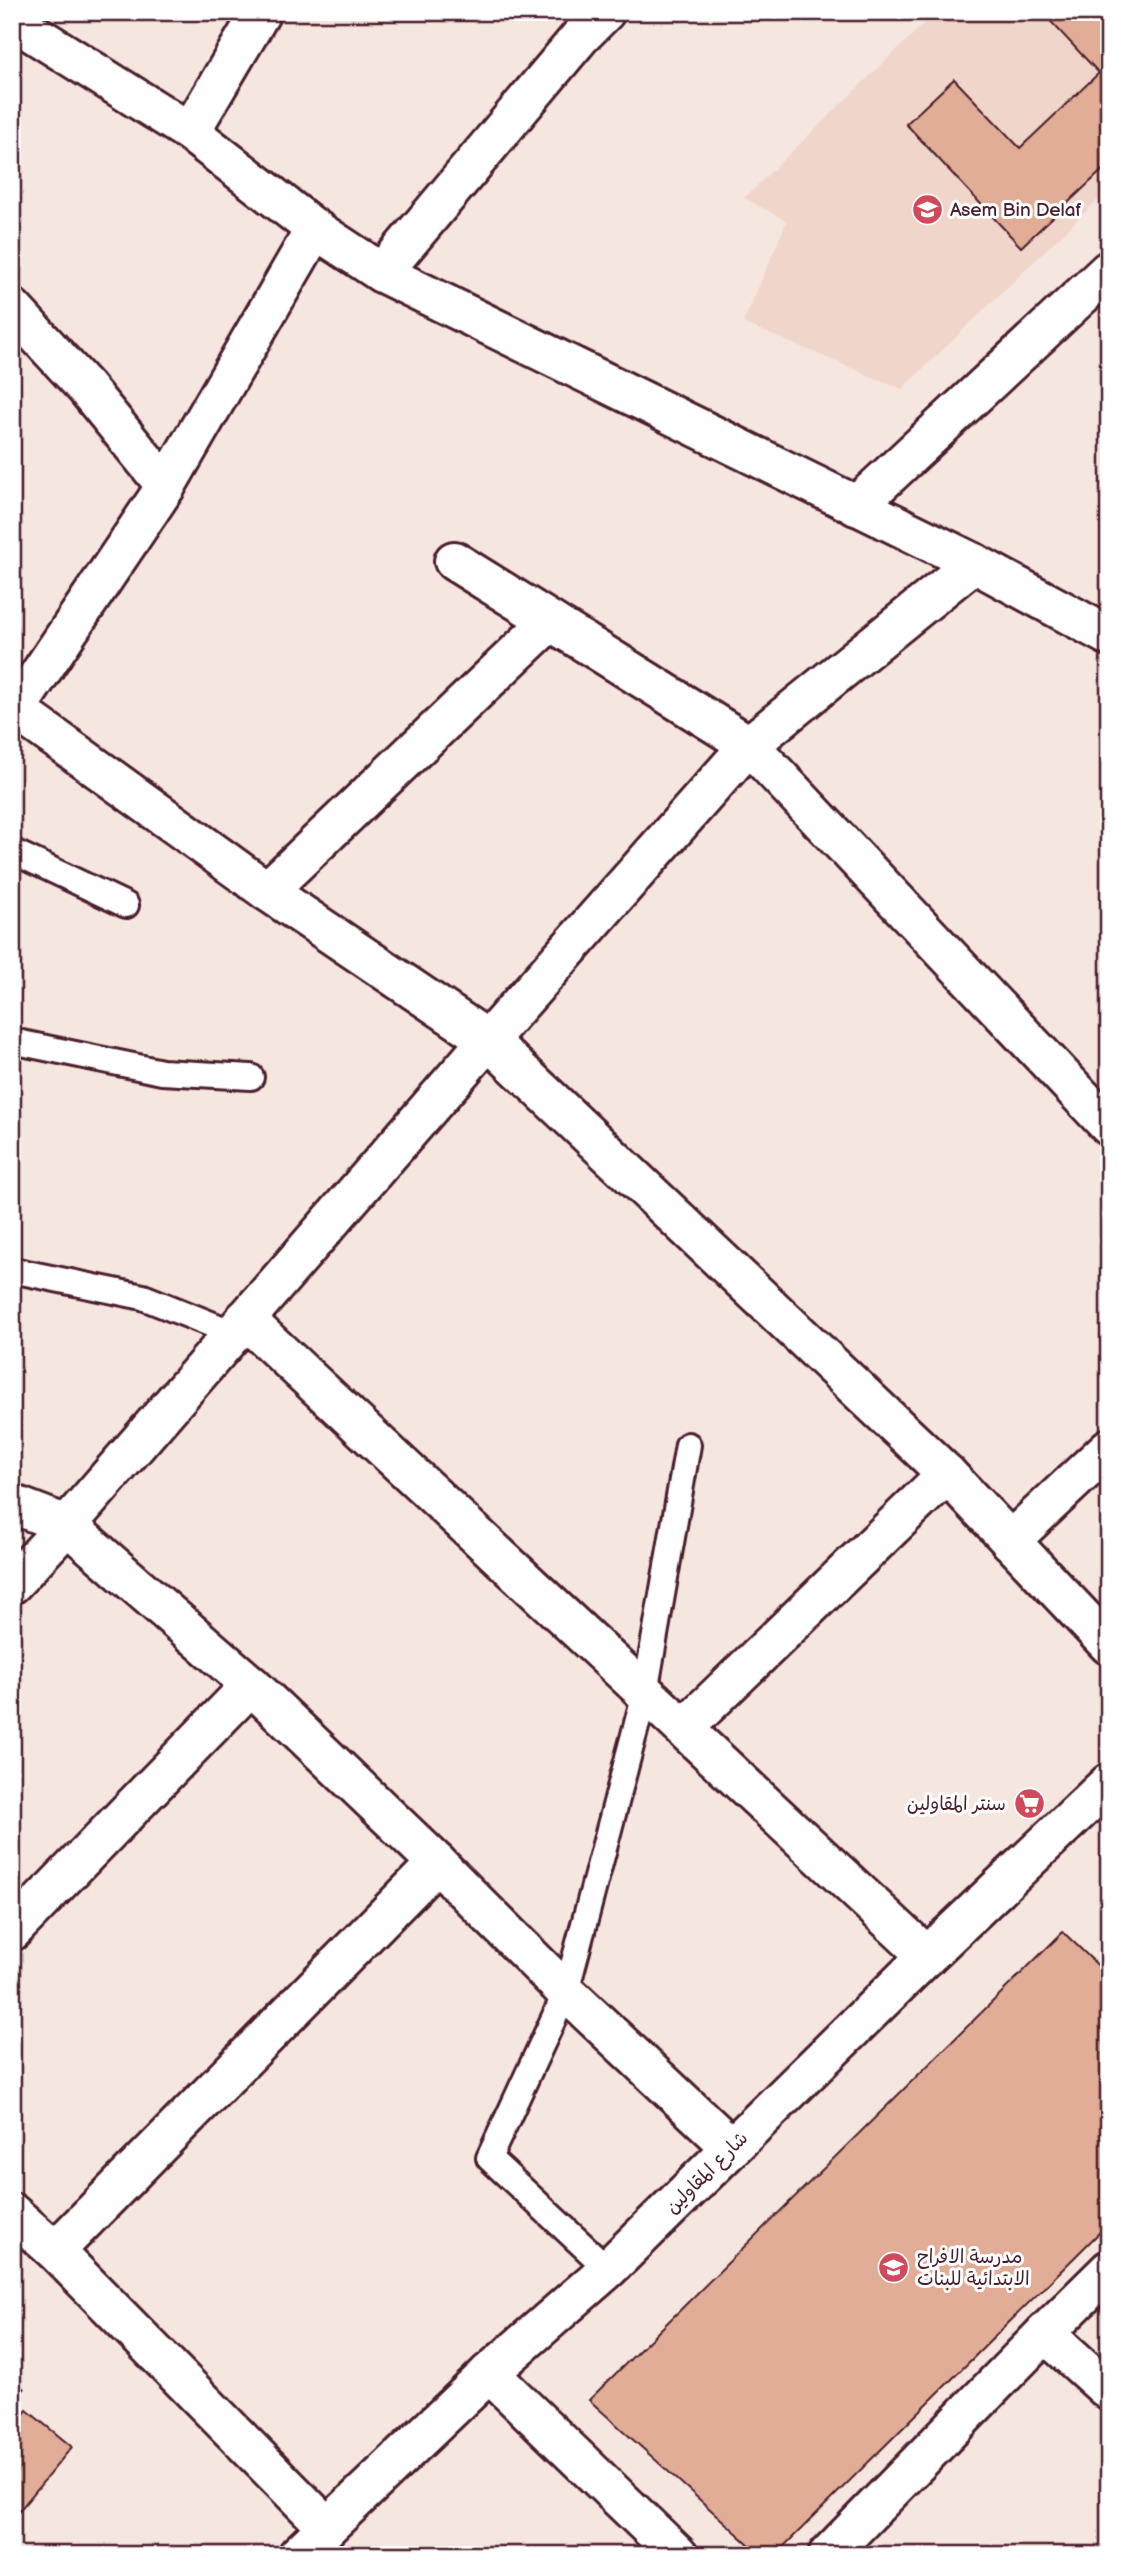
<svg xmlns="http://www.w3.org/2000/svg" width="1121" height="2567" font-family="'Balsamiq Sans','Playpen Sans Arabic',sans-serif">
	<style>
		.built { fill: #f0d5ca }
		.building { fill: #e1ad96; stroke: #4a1f2b; stroke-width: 2 }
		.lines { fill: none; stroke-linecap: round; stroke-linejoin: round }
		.service-casing { stroke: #4a1f2b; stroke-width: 30 }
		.minor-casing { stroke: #4a1f2b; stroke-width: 44 }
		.tertiary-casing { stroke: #4a1f2b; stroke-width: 44 }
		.service { stroke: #fff; stroke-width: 24 }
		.minor { stroke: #fff; stroke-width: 38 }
		.tertiary { stroke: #fff; stroke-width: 38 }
		.labels { text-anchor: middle; stroke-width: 6; stroke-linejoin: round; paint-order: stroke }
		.poi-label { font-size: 19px; fill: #4a1f2b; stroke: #fff; text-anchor: start }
		.street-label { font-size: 19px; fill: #4a1f2b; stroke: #fff }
	</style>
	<rect width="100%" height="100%" fill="#f6e6e0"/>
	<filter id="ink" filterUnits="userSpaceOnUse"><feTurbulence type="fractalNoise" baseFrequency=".0143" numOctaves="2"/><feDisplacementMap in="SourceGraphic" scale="14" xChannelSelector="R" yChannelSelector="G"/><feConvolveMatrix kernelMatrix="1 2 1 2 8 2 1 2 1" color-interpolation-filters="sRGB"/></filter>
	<g filter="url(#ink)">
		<!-- built -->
		<path class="built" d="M936,12H1109V189L902,389L743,323L787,221L744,198Z"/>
		<!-- building -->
		<g class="building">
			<path d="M1042,12H1109V164L1021,247L906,124L954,79L1020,148L1099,73Z"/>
			<path d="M1063,1932L1109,1976V2223L775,2555H761L589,2400Z"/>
			<path d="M12,2379L24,2389L12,2403Z"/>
			<path d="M27,2410L72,2447L15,2516L12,2514V2428Z"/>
		</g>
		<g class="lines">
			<defs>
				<g id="service">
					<path d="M12,851L126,905"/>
					<path d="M12,1041L162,1072L251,1077"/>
					<path d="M12,1270L143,1297L233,1333"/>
					<path d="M608,2269L489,2158L566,1992L645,1693L688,1445"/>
				</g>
				<g id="minor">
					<path d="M12,20L190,132L315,229L382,273L974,563L1109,636"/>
					<path d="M190,132L261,12"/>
					<path d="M382,273L580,37L605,12"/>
					<path d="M12,308L86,388L166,486"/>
					<path d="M856,506L1109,270"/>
					<path d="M454,561L749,745"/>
					<path d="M12,707L267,891L488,1040L947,1474L1109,1645"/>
					<path d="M12,715L166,486L315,229"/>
					<path d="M267,891L550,621"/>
					<path d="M245,1319L927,1956"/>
					<path d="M12,1504L67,1525L251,1685L437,1863L566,1992L731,2147"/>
					<path d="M1010,1541L1109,1448"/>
					<path d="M12,1584L67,1525L488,1040L749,745L974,563"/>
					<path d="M684,1728L947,1474"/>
					<path d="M12,1931L251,1685"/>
					<path d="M12,2213L55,2251L327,2527"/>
					<path d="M55,2251L437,1863"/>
					<path d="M1045,2333L1109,2391"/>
					<path d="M489,2373L678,2555"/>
					<path d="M828,2555L1045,2333L1109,2270"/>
				</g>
				<g id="tertiary">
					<path d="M749,745L1109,1126"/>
					<path d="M298,2555L489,2373L608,2269L927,1956L1109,1783"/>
				</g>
			</defs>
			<!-- service casing -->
			<use href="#service" class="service-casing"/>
			<!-- minor casing -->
			<use href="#minor" class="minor-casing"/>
			<!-- tertiary casing -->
			<use href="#tertiary" class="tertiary-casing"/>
			<!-- service -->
			<use href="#service" class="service"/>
			<!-- minor -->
			<use href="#minor" class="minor"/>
			<!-- tertiary -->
			<use href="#tertiary" class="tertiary"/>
		</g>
	</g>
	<!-- icons -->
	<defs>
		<symbol id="school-disc" viewBox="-11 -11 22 22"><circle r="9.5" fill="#d1495b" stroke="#fff"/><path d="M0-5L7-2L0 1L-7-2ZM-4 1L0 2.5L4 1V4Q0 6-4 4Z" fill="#fff"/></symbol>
		<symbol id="supermarket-disc" viewBox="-11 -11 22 22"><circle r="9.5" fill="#d1495b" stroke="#fff"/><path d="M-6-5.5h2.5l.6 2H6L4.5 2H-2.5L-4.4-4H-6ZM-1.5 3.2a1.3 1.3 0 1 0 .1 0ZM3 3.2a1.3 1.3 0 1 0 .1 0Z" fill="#fff"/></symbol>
	</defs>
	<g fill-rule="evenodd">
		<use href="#school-disc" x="910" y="192" width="35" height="35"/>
		<use href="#supermarket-disc" x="1012" y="1786" width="35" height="35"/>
		<use href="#school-disc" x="876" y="2250" width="35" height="35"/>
	</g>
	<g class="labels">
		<!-- poi labels -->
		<g class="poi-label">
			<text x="950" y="216">Asem Bin Delaf</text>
			<text x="1006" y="1810" text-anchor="end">سنتر المقاولين</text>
			<text x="917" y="2263">مدرسة اﻻفراح<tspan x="917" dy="22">اﻻبتدائية للبنات</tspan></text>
		</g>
		<!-- street labels -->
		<g class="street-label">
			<text transform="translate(706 2172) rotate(-45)" y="7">شارع المقاولين</text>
		</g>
	</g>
	<!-- margin -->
	<rect width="1121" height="2567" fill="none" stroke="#fff" stroke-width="42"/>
	<rect x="21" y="21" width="1079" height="2525" fill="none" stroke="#4a1f2b" stroke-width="2.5" filter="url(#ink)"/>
</svg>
